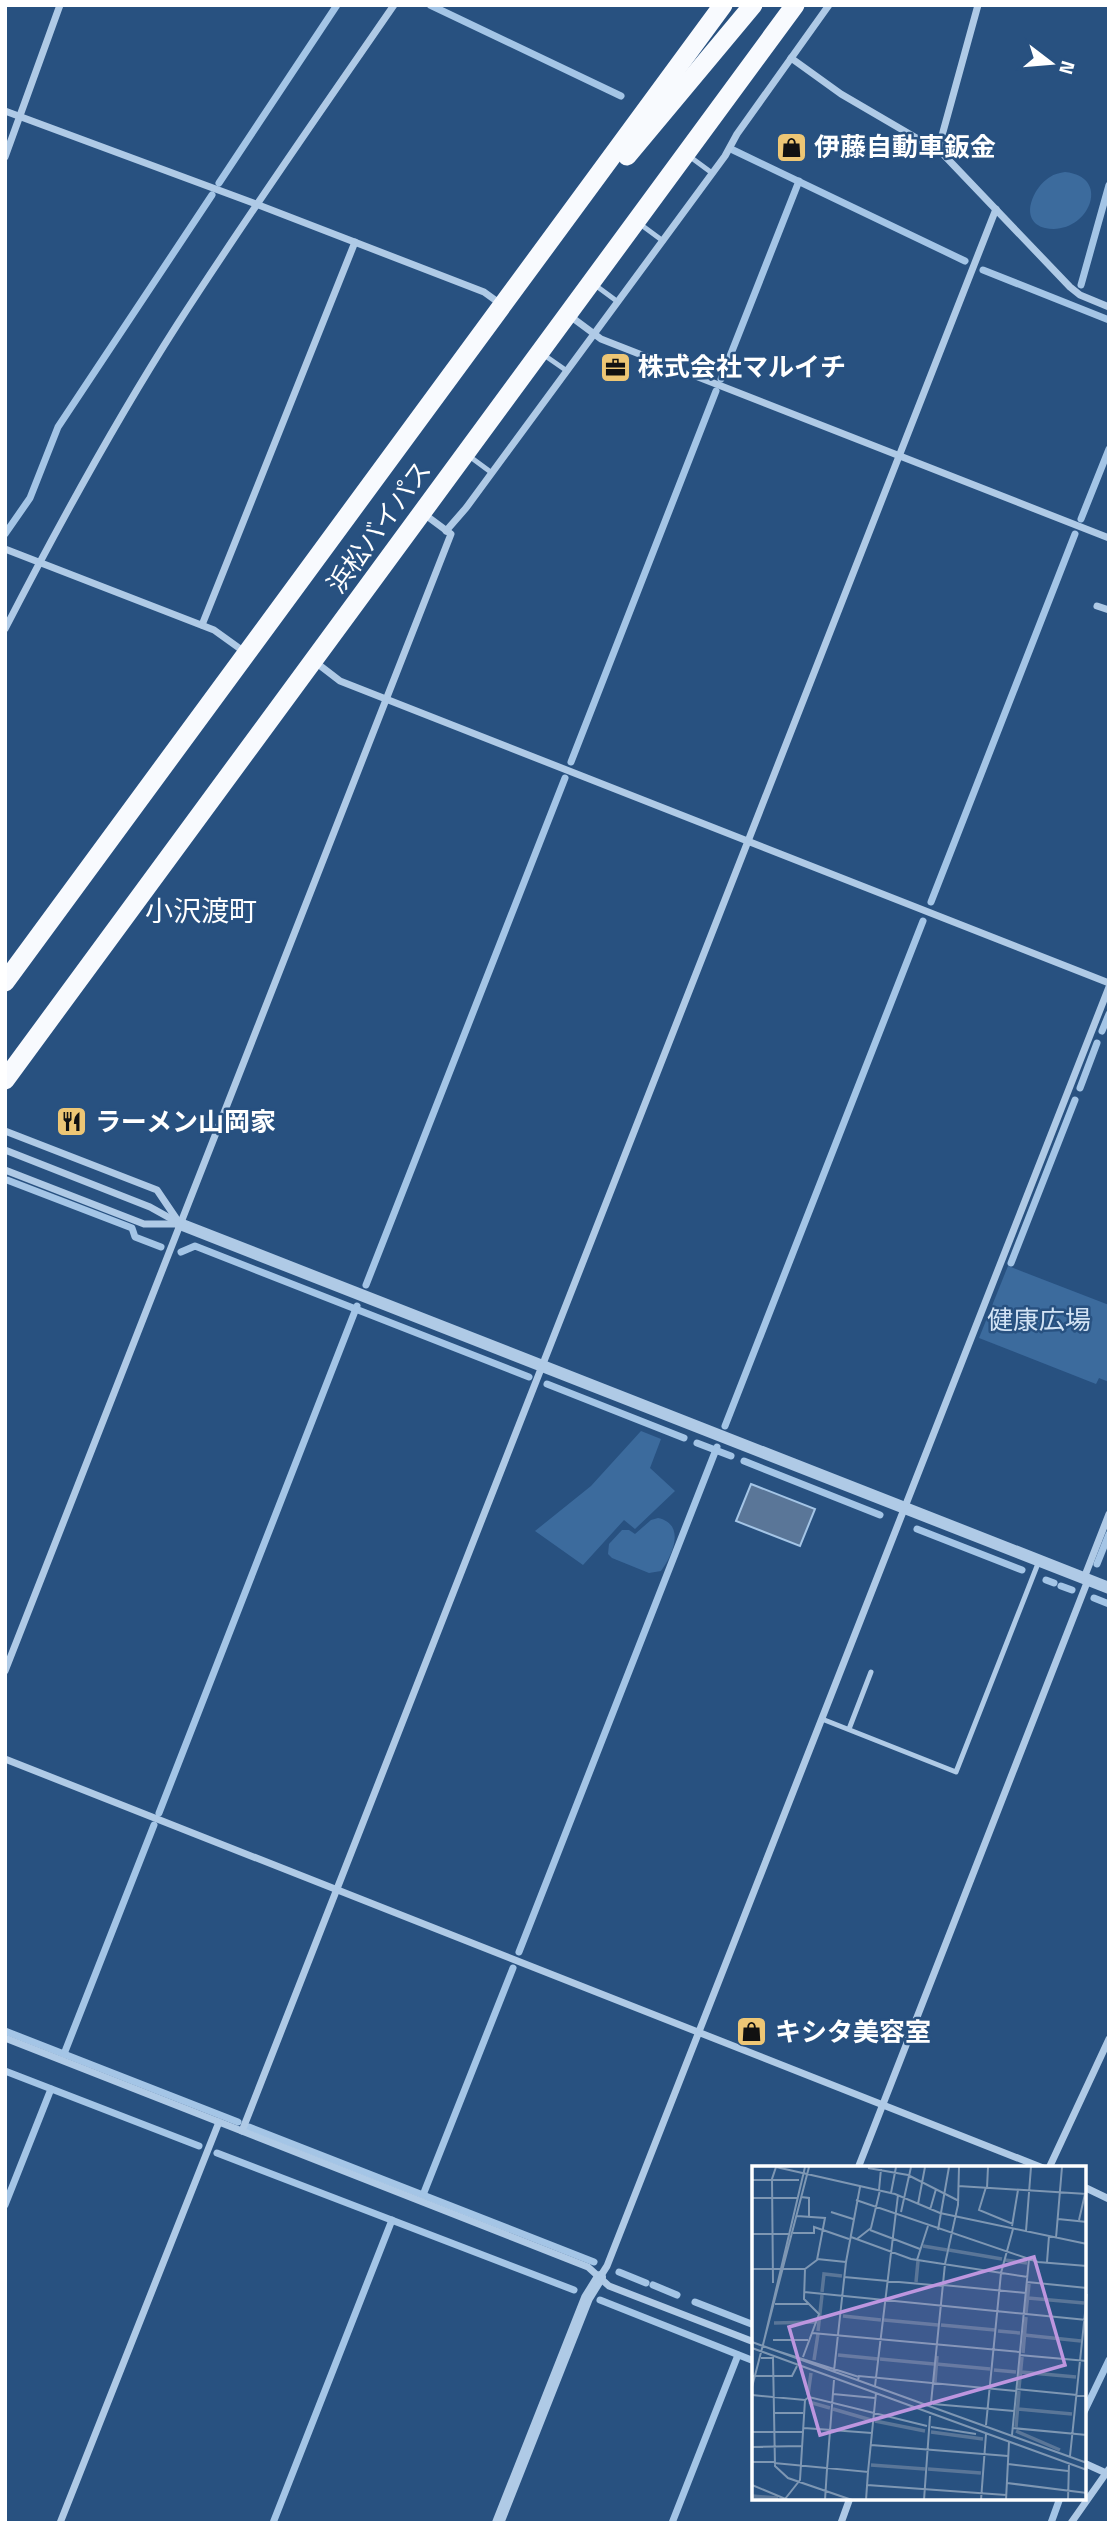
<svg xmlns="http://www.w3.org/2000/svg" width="1114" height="2528" font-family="'Titillium Web','Noto Sans JP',sans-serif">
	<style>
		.green { fill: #3c6b9d }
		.water { fill: #5a7698; stroke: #a4c5e6; stroke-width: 2 }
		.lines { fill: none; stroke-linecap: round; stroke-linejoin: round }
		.stream { stroke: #a4c5e6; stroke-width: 7 }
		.service { stroke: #afcae6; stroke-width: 5 }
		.minor { stroke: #afcae6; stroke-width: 7 }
		.tertiary { stroke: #afcae6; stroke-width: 12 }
		.trunk { stroke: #f8fafe; stroke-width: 19 }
		.labels { text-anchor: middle; stroke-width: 5; stroke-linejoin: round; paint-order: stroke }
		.poi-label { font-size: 26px; font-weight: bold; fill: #fff; stroke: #285180; text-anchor: start }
		.street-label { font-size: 26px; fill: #fff; stroke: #285180 }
		.park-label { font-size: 26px; fill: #d2e3f5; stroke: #285180 }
		.neighbourhood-label { font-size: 28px; fill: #fff; stroke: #285180 }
		.inset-river { fill: none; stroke: #5a7698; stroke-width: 3.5 }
		.inset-road { fill: none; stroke: #7e97b3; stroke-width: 2 }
		.view { fill: #bd96df; fill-opacity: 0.15; stroke: #bd96df; stroke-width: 3.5 }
		.inset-edge { fill: none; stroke: #fff; stroke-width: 3.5 }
	</style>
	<rect width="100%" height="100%" fill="#285180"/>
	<!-- green -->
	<g class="green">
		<path d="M1065,172C1114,177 1087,237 1045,228C1018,221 1033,187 1050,177C1054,174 1060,173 1065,172Z"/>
		<path d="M1008,1266L1109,1305V1382L1099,1378L1096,1384L979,1338Z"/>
		<path d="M641,1431L661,1439L650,1468L675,1491L635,1529L624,1520L583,1565L535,1531L591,1486Z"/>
		<path d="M658,1518C686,1524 673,1555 661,1571L649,1573L612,1558L608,1554L609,1544L622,1530H629L635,1534L651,1520Z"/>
	</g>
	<!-- water -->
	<path class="water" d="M751,1484L815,1509L800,1546L736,1521Z"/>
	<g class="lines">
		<!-- stream -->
		<g class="stream">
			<path d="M430,5L621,96"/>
			<path d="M733,150L965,261"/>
			<path d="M219,183L337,5"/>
			<path d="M983,270L1109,320"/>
			<path d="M1081,285L1109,185"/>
			<path d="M721,379L799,181"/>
			<path d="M1081,519L1109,449"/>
			<path d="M5,534L30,498L58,427L212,195"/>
			<path d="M571,762L716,391"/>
			<path d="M931,902L1075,534"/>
			<path d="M1102,1031L1109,1014"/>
			<path d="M1080,1088L1097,1043"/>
			<path d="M7,1180L132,1228L135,1237L161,1247"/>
			<path d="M181,1252L195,1246L529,1377"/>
			<path d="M1011,1263L1075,1100"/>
			<path d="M366,1285L565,778"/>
			<path d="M547,1384L684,1438"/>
			<path d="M725,1426L923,921"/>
			<path d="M697,1443L731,1456"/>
			<path d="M744,1461L880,1515"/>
			<path d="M917,1529L1022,1570"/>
			<path d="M1097,1564L1109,1534"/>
			<path d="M1046,1580L1054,1583"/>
			<path d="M1061,1586L1072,1590"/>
			<path d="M1094,1598L1109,1604"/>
			<path d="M159,1813L357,1306"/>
			<path d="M519,1952L717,1447"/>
			<path d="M5,2031L238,2122"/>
			<path d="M64,2054L154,1825"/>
			<path d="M5,2071L199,2146"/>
			<path d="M249,2127L594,2262"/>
			<path d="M217,2153L574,2290"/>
			<path d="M423,2195L513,1968"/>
			<path d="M5,2205L51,2089"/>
			<path d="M619,2272L646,2283"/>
			<path d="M653,2285L677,2295"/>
			<path d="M600,2300L754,2361"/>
			<path d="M695,2302L754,2325"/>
			<path d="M1084,2412L1109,2360"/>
			<path d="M273,2523L392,2220"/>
			<path d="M672,2523L738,2355"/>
			<path d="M1051,2523L1060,2498"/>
		</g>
		<!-- service -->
		<g class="service">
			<path d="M689,156L712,173"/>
			<path d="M640,224L663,241"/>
			<path d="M595,285L618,302"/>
			<path d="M544,355L567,371"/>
			<path d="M469,456L492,473"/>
			<path d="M822,1719L956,1772L1039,1561"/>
			<path d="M849,1729L871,1672"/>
		</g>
		<!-- minor -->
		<g class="minor">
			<path d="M791,58L841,94L942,153L1070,287L1080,295L1109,307"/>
			<path d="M5,111L256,204L484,292L502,305"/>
			<path d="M938,150L978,5"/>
			<path d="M5,157L60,5"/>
			<path d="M570,316L601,339L1109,538"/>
			<path d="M446,531L466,508L725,156L737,134L829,5"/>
			<path d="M5,549L214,630L246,653"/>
			<path d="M1097,606L1109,610"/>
			<path d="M202,625L355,242"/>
			<path d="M5,629C58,526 115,422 177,325C247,216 321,111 394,5"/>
			<path d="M314,661L340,681L1109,983"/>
			<path d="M5,1131L157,1190L180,1224"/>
			<path d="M5,1150L150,1207L177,1222"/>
			<path d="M5,1170L144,1224H180"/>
			<path d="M1084,1578L1109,1514"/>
			<path d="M5,1671L451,534L424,514"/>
			<path d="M5,1759L1043,2168"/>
			<path d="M5,2038L588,2267L609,2286L754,2342"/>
			<path d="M242,2131L996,209"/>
			<path d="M858,2168L1088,1580"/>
			<path d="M1049,2168L1109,2039"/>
			<path d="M1084,2187L1109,2199"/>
			<path d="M600,2277L607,2266L1109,987"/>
			<path d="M1084,2463L1106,2473"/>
			<path d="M60,2523L219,2122"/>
			<path d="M841,2523L850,2498"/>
			<path d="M1071,2523L1109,2469"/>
		</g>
		<!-- tertiary -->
		<g class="tertiary">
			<path d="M180,1224L1109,1588"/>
			<path d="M498,2523L587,2298L600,2277"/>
		</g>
		<!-- trunk -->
		<g class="trunk">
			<path d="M627,156L753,5"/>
			<path d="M5,982L723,5"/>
			<path d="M5,1080L795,5"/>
		</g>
	</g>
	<!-- icons -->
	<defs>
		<symbol id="shop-square" viewBox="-11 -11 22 22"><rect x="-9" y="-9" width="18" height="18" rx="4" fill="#edc675" stroke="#285180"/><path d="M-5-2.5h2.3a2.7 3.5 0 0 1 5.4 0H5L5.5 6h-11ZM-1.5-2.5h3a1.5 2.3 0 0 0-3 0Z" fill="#111"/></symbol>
		<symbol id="office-square" viewBox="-11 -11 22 22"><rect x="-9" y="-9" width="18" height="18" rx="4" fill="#edc675" stroke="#285180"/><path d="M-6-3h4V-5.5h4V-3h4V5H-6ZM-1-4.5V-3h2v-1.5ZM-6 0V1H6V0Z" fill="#111"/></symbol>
		<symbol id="restaurant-square" viewBox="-11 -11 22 22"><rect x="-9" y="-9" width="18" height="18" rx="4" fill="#edc675" stroke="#285180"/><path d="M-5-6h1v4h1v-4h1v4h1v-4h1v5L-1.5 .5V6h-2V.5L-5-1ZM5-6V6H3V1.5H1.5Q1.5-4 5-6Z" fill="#111"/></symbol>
	</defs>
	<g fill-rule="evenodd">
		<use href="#shop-square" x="774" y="130" width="35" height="35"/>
		<use href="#office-square" x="598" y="350" width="35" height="35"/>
		<use href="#restaurant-square" x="54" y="1104" width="35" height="35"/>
		<use href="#shop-square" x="734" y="2014" width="35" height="35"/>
	</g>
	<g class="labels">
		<!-- poi labels -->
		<g class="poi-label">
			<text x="814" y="156">伊藤自動車鈑金</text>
			<text x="638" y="376">株式会社マルイチ</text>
			<text x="95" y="1131">ラーメン山岡家</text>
			<text x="775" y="2041">キシタ美容室</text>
		</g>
		<!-- street labels -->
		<g class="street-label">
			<text transform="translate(379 527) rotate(-54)" y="9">浜松バイパス</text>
		</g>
		<!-- park labels -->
		<g class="park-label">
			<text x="1039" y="1329">健康広場</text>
		</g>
		<!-- neighbourhood labels -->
		<g class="neighbourhood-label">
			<text x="201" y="921">小沢渡町</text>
		</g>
	</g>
	<!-- overview -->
	<g transform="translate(752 2166)">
		<rect width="334" height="334" fill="#285180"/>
		<path class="inset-river" d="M171,80L195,84M197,84L250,93M253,94L275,97M164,116L166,95M70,126L72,108L90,110M276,132L332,137M274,147L277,118M91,150L129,154M132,154L186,159M22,157L64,156M189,159L243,164M66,165L70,129M246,165L268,167M272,169L329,175M271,187L274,151M86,189L126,193M128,193L182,198M62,194L66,168M184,198L238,203M242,204L264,206M269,206L324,211M183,216L185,190M267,222L270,191M56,229L59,207M57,236L78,242M81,243L119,254M266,243L320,248M123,255L173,265M264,261L267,225M264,265L308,284M179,266L231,273M119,299L173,303M176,303L229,307M0,330L26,332"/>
		<path class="inset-road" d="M24,1L143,28L188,47L335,78M116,2L156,9L207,35M0,14H47M206,20L335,28M234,21L227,44L261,58M235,22L236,1M127,24L129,3M139,27L144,1M49,31L57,32V50M0,32H46M104,34L286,96L335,100M166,38L173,1M178,44L184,23M79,46L101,53M149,46L159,1M306,53L335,56M327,54L333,28M260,60L266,24M118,64L168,83M186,64L197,1M274,65L279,1M41,67H62V61L97,73M0,68H37M99,71L159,93L276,111M304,72L310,1M105,73L119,62L128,24M65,93L94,96M165,94L176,60M295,96L297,70M0,103H53L65,94L73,52L45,50M92,111L191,120M275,116L335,122M21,117L20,13L24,1M191,119L274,127M52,126L335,154M23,138H56M60,167L268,186M21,174H56M0,176L335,297M11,179L53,1M0,182L335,304M25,185L107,211M267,189L335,195M51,191L67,148L52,133L53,103M9,192H21L23,300L36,312L100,334M82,205L94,96L108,21M0,210H22M22,210H40L45,200M106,214L107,210L264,225M123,220L146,29M0,221L57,1M264,223L335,230M81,228L123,232M0,229L53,234L57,231L175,260M179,237L193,98L206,39L207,1M181,238L262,245M22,247H51M234,259L249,107L261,63M179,261L224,268M52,262L120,267M260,262L335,269M0,266H51M260,269L277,93M119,279L256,290M0,281L50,280M318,290L335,128M0,296H22M22,297L116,306L124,227M256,298L316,305M75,303L82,214M255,317L335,327M0,319L36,334M115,319L254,329M33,333L48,314L53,234M73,334L75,303M114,334L116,306M172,334L178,250M229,334L234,268M254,334L257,276M316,334L317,297"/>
		<path class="view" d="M282,91L313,199L68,269L37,161Z"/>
		<rect width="334" height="334" class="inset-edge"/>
	</g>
	<!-- border -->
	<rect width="1114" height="2528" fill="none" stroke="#ffffff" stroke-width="14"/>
	<!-- north arrow -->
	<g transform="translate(1051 63) rotate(106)" stroke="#285180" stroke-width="5" paint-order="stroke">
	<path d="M0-5L12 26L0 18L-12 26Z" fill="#ffffff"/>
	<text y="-10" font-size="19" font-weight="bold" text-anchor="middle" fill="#ffffff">N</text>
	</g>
</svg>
